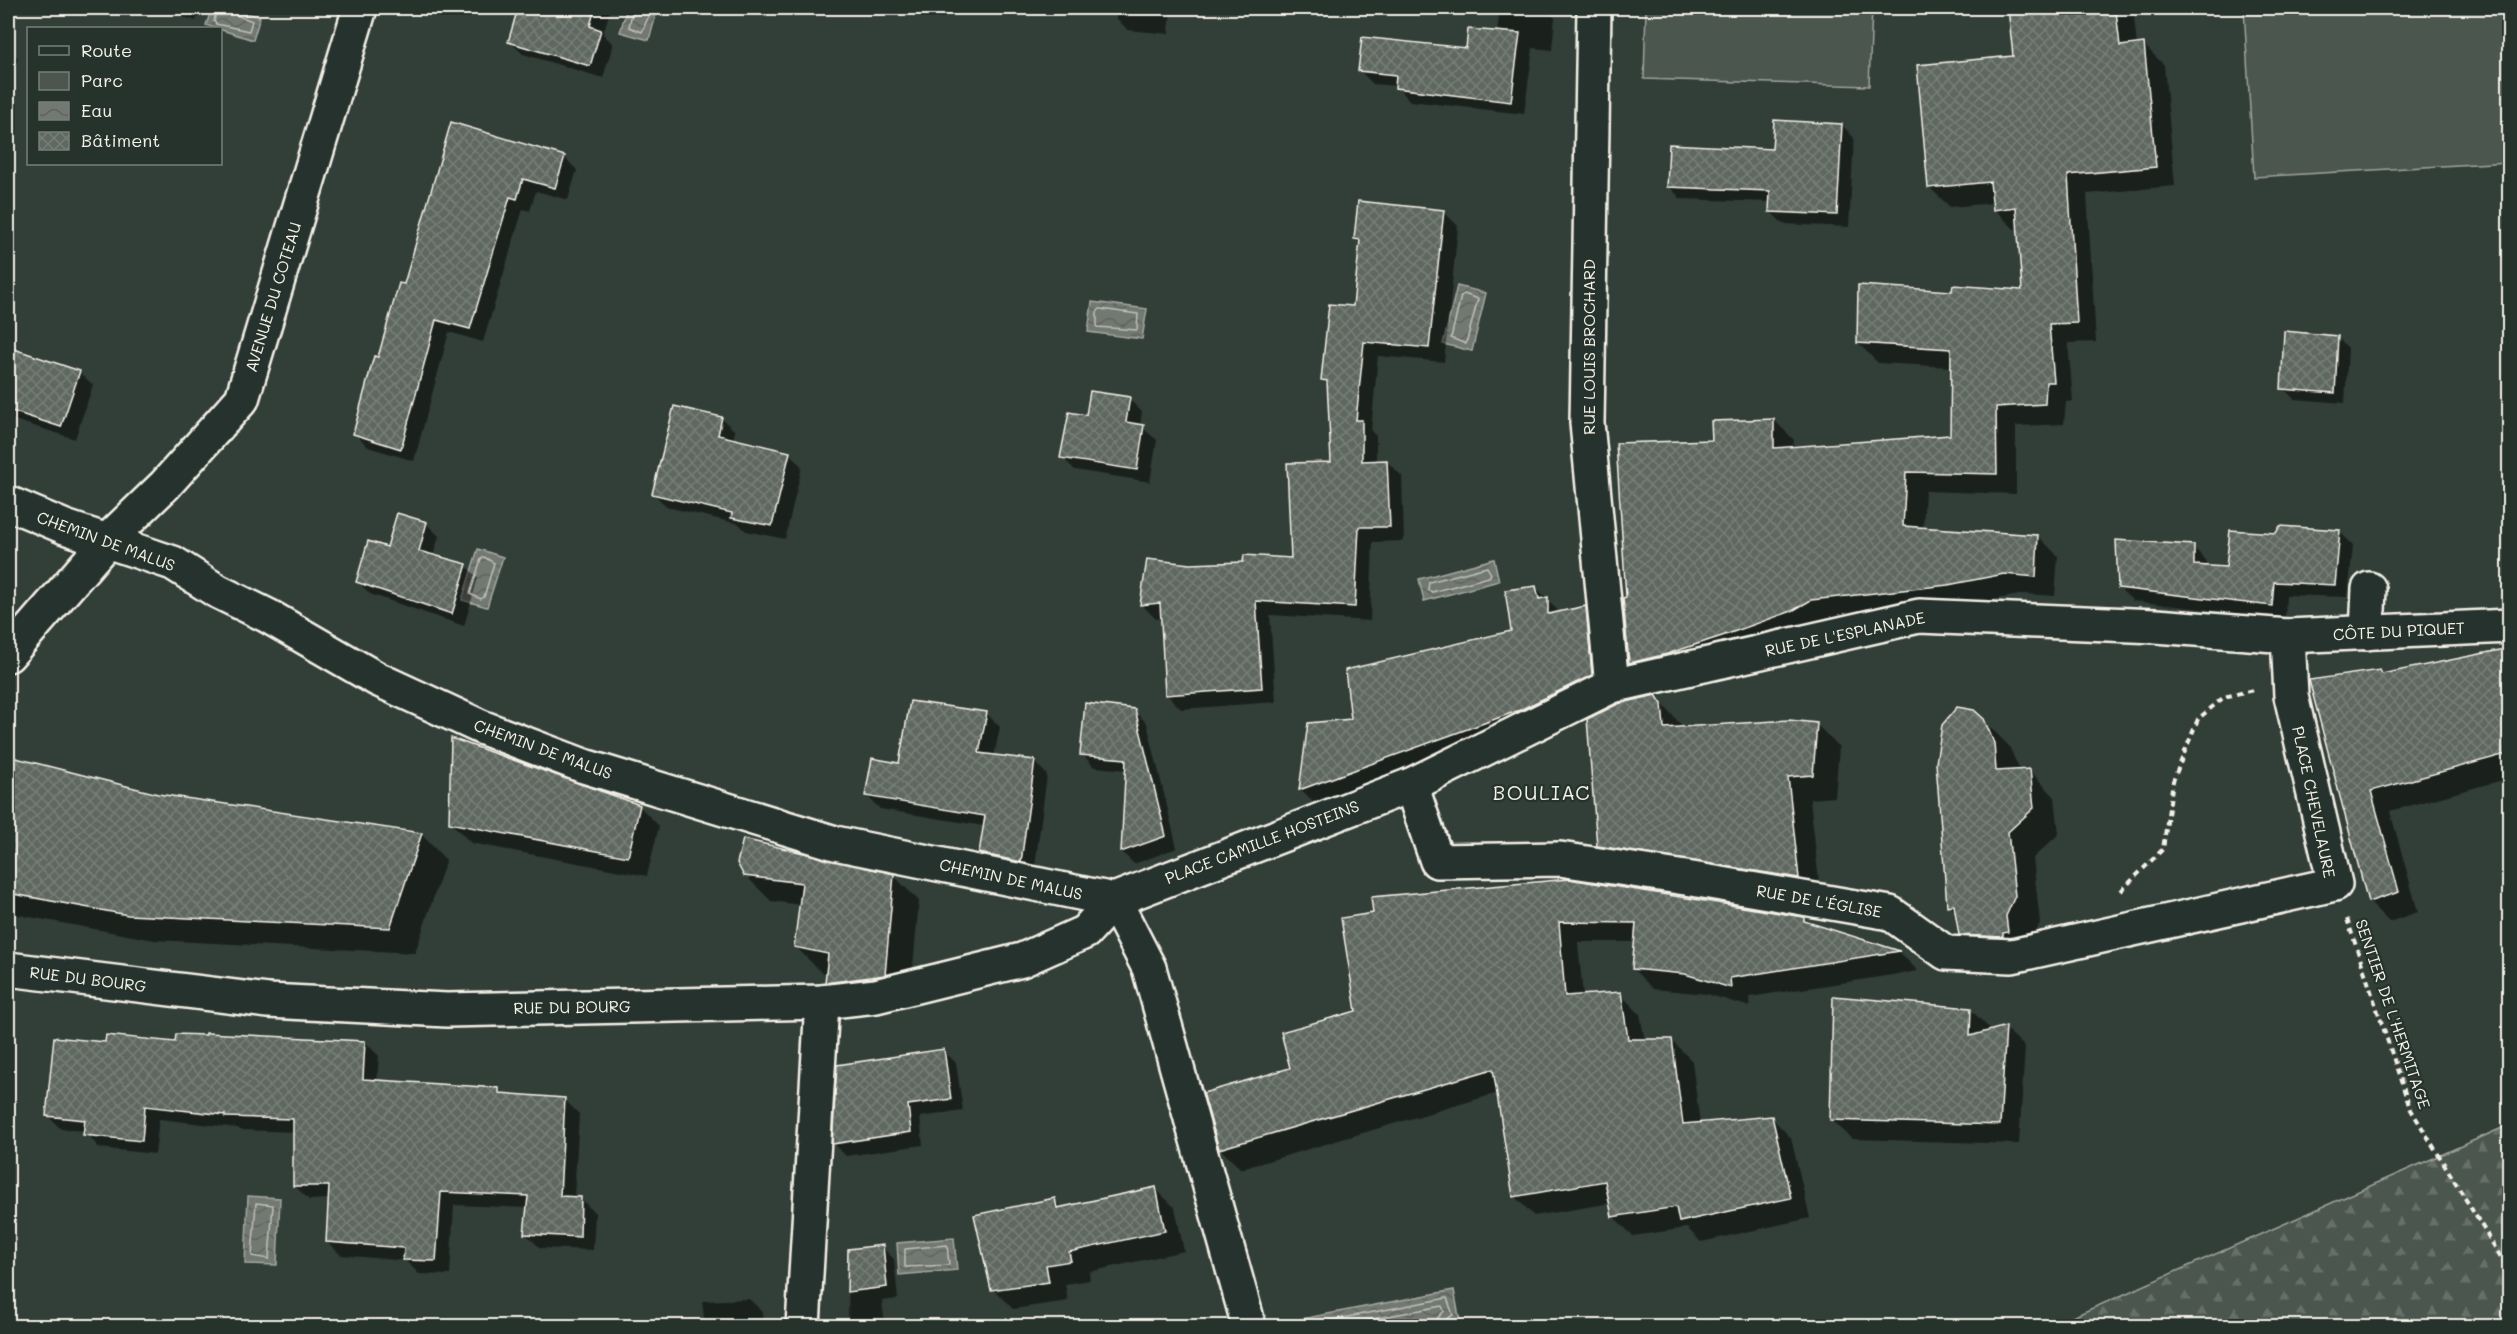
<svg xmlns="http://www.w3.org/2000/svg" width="2517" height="1334" font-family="Mali,sans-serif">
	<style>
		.green { fill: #4c564f; stroke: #a0a49c; stroke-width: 1.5 }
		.forest { fill: url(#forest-firs); stroke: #a0a49c; stroke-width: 1.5 }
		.water { fill: url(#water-waves); stroke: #a6a9a1; stroke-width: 1.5 }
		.shadow { fill: #0007 }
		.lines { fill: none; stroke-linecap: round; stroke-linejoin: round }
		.shore { stroke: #c0c1b9; stroke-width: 1.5 }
		.building { fill: url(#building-cross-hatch); stroke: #f4f1e8; stroke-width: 1.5 }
		.minor-casing { stroke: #f4f1e8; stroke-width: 38 }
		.path { stroke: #f4f1e8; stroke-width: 4; stroke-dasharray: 6 4.5; stroke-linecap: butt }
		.minor { stroke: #26332d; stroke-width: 33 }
		.labels { text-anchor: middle; stroke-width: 4.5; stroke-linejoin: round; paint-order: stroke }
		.street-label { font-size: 16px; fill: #f4f1e8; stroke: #26332d }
		.quarter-label { font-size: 20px; letter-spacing: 1.5px; fill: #f4f1e8; stroke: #26332d }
	</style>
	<defs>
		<pattern id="forest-firs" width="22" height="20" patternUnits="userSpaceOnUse" patternTransform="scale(1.5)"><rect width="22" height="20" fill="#4c564f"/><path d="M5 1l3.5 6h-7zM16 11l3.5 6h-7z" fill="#666f68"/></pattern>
		<pattern id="water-waves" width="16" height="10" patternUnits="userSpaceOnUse" patternTransform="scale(1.5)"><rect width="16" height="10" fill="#727972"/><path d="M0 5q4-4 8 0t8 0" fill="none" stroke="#60635e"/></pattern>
		<pattern id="building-cross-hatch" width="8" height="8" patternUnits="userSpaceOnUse" patternTransform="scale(1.5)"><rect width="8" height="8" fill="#5f6861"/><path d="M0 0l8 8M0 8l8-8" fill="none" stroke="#777e78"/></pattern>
	</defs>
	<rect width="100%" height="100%" fill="#323e38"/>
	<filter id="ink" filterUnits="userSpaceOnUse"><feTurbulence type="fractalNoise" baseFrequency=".0167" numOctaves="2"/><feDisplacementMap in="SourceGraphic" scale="12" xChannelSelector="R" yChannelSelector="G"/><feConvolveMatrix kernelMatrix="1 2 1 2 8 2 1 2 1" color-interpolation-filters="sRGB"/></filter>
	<g filter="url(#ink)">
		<!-- green -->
		<g class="green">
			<path d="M1646,8H1872L1869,86L1644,79Z"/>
			<path d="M2244,8H2509V162L2254,177Z"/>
		</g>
		<!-- forest -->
		<path class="forest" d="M2509,1125V1326H2052Z"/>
		<!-- water -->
		<g class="water">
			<path d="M212,8H231L260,17L253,40L206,25Z"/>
			<path d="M627,8H658L649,40L620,32Z"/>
			<path d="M1457,286L1486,293L1472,351L1443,344Z"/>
			<path d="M1092,302L1147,309L1142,339L1088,332Z"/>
			<path d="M478,549L503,557L487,607L462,600Z"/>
			<path d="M1494,559L1499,581L1424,601L1419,579Z"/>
			<path d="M248,1196L280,1198L277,1265L245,1264Z"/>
			<path d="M954,1238L957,1270L899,1275L897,1243Z"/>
			<path d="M1454,1290L1460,1322L1435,1326H1303L1301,1319Z"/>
		</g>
		<!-- shadow -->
		<g class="shadow">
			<path d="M155,8H201L196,21Z"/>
			<path d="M520,8H611L603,34L613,44L603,78L523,54L510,42Z"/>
			<path d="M1117,8H1171L1169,34L1128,30L1116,18Z"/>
			<path d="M1500,8H1545L1555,18L1552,50L1533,48L1524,114L1410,101L1397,86L1373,84L1360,71L1467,50L1497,33Z"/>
			<path d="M2010,8H2133L2137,46L2144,45L2164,65L2175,186L2087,194L2096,342L2068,343L2073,401L2066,402L2064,424L2016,426V494L1925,491L1923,529L2038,536L2058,556L2055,596L2025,594L1968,604L1831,619L1812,630L1650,682L1630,662L1628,599L1713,442L1774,420L1794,440L1793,448L1951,436L1952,367L1878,363L1858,343L1954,293L2024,292L2019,228L2014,229L1994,209V203L1950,207L1930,188L2015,57Z"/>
			<path d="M8,47L18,58L8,90Z"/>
			<path d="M452,123L564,157L577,170L568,200L536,191L530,211L523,209L483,342L449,332L414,461L368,447L355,433L405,286Z"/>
			<path d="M1842,125L1854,138L1849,227L1783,224L1770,211L1771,202L1681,199L1669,186Z"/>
			<path d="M1443,211L1458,226L1444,362L1378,356L1371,431L1376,436V462H1387L1402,476L1404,541L1373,542L1370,621L1270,615L1276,702L1181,709L1166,694L1162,618L1156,619L1141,604L1190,566L1293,559L1332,464L1328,385L1322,379L1355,308L1361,244L1356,239Z"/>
			<path d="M2337,337L2348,348L2345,403L2294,399L2283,388Z"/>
			<path d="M8,348L79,372L93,385L75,439L8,418Z"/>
			<path d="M1129,399L1142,412L1140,426L1157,440L1150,482L1075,470L1062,457L1087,417Z"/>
			<path d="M721,418L735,431L733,440L789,453L802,467L785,539L746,531L739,524L667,507L654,494Z"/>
			<path d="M426,523L439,536L433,556L466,566L478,578L464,626L370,594L357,581L388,549Z"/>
			<path d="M2340,532L2353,545L2348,597L2286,595L2285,619L2133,601L2119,588L2193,547L2206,560L2207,567L2227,568Z"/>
			<path d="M1536,587L1560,613L1585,608L1598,620L1604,688L1533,722L1313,802L1301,790L1310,724L1352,720L1513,632Z"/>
			<path d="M2510,654V778L2390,811L2418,912L2389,922L2369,902L2311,681L2380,672L2383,675Z"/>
			<path d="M1656,697L1684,728L1817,725L1839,747L1835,797L1810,799L1821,900L1621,867L1599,845Z"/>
			<path d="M911,703L987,714L1000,727L994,756L1034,761L1047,775L1034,874L994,866L980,853L984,826L880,809L867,796L900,764Z"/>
			<path d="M1134,711L1147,723L1177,848L1134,864L1122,852L1127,770L1094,767L1082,754Z"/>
			<path d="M1983,720L2009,746L2020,771H2030L2055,797L2059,834L2033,858L2040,923L2031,942L1986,960L1960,934L1957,913L1949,905Z"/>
			<path d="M8,758L157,795L421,834L446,860L415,953L154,940L8,913Z"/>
			<path d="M639,806L659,826L647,876L471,843L451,823Z"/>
			<path d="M745,875L894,876L919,901L910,1000L852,1008L827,982L828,974L821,972L795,946L801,905L771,901Z"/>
			<path d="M1343,919H1803L1808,924L1899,952L1918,971L1750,997V1007L1707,994L1653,989L1633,969L1635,942H1578L1583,996L1620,994L1640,1014L1645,1041H1672L1692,1061L1700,1124L1771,1117L1791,1138L1810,1218L1701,1242L1687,1228L1633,1236L1613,1216L1611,1203L1534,1216L1514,1196L1498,1093L1241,1169L1220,1149L1205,1094L1291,1069L1358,1012Z"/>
			<path d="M1970,1009L1990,1029V1032L2005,1028L2025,1047L2019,1144L1852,1139L1832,1120Z"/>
			<path d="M365,1042L379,1056L377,1082L498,1089L504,1095L565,1100L579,1114L574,1198L581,1199L595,1213L593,1250L540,1248L526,1234L528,1208L454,1205L450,1275L419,1274L406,1261L341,1255L327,1242L330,1199L309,1200L295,1186V1132L240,1130L238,1128L159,1119L155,1154L99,1148L85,1131L61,1129L47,1115L106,1044Z"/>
			<path d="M944,1051L956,1063L963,1111L920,1117L923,1145L846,1156L834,1144L838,1067Z"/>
			<path d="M1155,1188L1175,1208L1184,1251L1089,1272L1090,1280L1065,1284L1068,1301L1013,1309L993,1289L1054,1200L1063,1208Z"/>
			<path d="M882,1247L894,1259L898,1299L882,1301L885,1326H848L849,1250Z"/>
			<path d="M749,1299L762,1311L763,1326H705L702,1301Z"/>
		</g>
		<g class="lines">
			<!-- shore -->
			<g class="shore">
				<path d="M217,8L214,21L216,24L249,31L252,21L236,15L234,8"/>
				<path d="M633,8L629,27L642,32L652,8"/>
				<path d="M1464,294L1478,299L1466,344L1451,338L1461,296Z"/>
				<path d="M1100,309L1138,314L1137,330L1097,327V312Z"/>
				<path d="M484,557L494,563L484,597L481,599L470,594L481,559Z"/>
				<path d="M1487,567L1491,574L1489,577L1432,592L1428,590L1429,582Z"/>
				<path d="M256,1203L273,1205L269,1259L252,1256Z"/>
				<path d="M947,1245L949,1265L905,1267V1249Z"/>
				<path d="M1308,1326L1311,1324L1447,1298L1453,1315L1445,1320L1444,1326"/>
				<path d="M1335,1326L1442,1306L1444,1311L1437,1319L1436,1326"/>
			</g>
		</g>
		<!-- building -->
		<g class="building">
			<path d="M518,8H595L590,26L601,30L590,66L508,42Z"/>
			<path d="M2008,8H2101V13L2116,11L2120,46L2144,43L2156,167L2068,175L2077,323L2049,324L2054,382H2046L2045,404L1996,407L1997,474L1906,472L1903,526L2038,535L2036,577L2004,574L1948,585L1811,600L1792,611L1722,636L1667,654L1629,663L1623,598L1626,597L1616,443L1712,440L1711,421L1774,419V448L1950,435L1951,349L1857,343L1858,285L1952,291L1953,285L2022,290L2016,207L1993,210L1990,182L1928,188L1917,65L2013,56Z"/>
			<path d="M1468,29L1520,33L1511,102L1395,88L1396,75L1358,71L1362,37L1466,48Z"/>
			<path d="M1774,120L1842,124L1837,215L1769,212L1770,191L1667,187L1669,144L1772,149Z"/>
			<path d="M451,122L565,156L555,188L523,179L517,199L510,197L470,329L436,320L401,449L353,434L374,356L378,357L399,283L404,284Z"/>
			<path d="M1358,201L1444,210L1429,348L1364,342L1356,420H1362V461L1387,460L1390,527H1359L1355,607L1256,601L1262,688L1165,695L1160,603L1140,605L1147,559L1190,564L1243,562L1244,555L1291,558L1287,463L1331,462L1327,381L1321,380L1329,304L1353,306L1360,240L1354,239Z"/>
			<path d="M2284,331L2338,336L2335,393L2281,389Z"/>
			<path d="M8,347L80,371L61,427L8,410Z"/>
			<path d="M1090,391L1130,397L1126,422L1144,425L1137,470L1060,458L1069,412L1086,415Z"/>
			<path d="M674,406L722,417L718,435L790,452L772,526L731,518L732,513L652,494Z"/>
			<path d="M397,513L427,522L419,551L467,564L452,614L356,582L368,541L387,547Z"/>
			<path d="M2280,526L2340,530L2335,585L2274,582L2272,606L2118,588L2116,540L2194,545V565L2226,567L2230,530L2276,533Z"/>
			<path d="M1536,586L1539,599L1548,597V614L1586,606L1592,675L1520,710L1299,790L1308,723L1351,719L1345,670L1511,631L1505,590Z"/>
			<path d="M2510,648V753L2371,791L2399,892L2368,902L2309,680L2380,670L2382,674Z"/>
			<path d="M1656,695L1662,704L1664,728L1789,720L1817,723L1813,775L1788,777L1799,878L1597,846L1587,719L1618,704Z"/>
			<path d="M910,701L987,712L979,753L1035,760L1021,862L979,853L985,816L865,796L872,758L899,763Z"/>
			<path d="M1085,703L1135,709L1166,836L1121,852L1126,759L1080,755Z"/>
			<path d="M1957,707L1974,710L1984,719L1994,743L1996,771L2030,769L2034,808L2008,832L2015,896L2006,916L2008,932L2003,933V937L1959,935L1954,905L1947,906L1936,763L1942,725Z"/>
			<path d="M451,738L640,805L628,857L449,823Z"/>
			<path d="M8,756L158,794L422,833L390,928L128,915L8,893Z"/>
			<path d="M743,839L894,874L885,975L825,983L828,954L794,947L802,883L744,876L737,863Z"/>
			<path d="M1569,879L1804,917V921L1900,951L1730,978L1731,988L1685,974L1632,969L1636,923L1559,922L1565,996L1621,992L1628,1039H1672L1683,1124L1772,1116L1791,1198L1679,1222L1676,1207L1612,1217L1605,1181L1513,1197L1493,1069L1219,1149L1203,1093L1290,1068L1281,1032L1356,1011L1341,918L1373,913L1371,897Z"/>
			<path d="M1833,996L1971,1008L1970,1036L2006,1026L2000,1125L1830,1120Z"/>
			<path d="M206,1033L365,1041L363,1079L499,1088V1093L565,1098L560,1196L581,1197L580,1237L524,1234L528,1196L441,1192L436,1261L403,1260L404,1248L326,1242L329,1186H293V1119L225,1117V1115L145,1106L142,1141L83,1135L85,1120L46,1116L54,1037L105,1042L106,1035L175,1042L176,1034L206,1035Z"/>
			<path d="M944,1049L951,1099L908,1105L911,1132L832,1144L837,1065Z"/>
			<path d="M1156,1187L1165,1231L1069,1252L1071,1261L1046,1265L1049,1282L991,1290L974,1215L1055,1198L1057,1208Z"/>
			<path d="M883,1245L887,1287L847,1292L848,1249Z"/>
		</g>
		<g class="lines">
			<defs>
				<g id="minor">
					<path d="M1594,8L1587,423L1612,686"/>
					<path d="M8,503L65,527L173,563L217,591L268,616L377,679L481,727L584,766L835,843L1114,900"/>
					<path d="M2367,633L2369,589"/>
					<path d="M8,655L108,540L165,485L242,399L360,8"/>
					<path d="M1411,785L1437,861L1560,859L1692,879L1890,913L1946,953L2012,956L2335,884L2291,696L2288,636"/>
					<path d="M1114,900L1149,968L1249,1326"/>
					<path d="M8,969L268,1001L447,1010L822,1002L876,996L1022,960L1085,932L1114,900L1411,785L1612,686L1919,616L2156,626L2288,636L2510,626"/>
					<path d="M803,1326L822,1002"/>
				</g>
			</defs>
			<!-- minor casing -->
			<use href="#minor" class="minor-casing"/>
			<!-- path -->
			<g class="path">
				<path d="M2121,891L2163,849L2173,781L2198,719L2224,697L2253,690"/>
				<path d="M2347,919L2410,1108L2510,1272"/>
			</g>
			<!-- minor -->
			<use href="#minor" class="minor"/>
		</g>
	</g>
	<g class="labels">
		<!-- street labels -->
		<g class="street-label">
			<text transform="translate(273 297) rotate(-73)" y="6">AVENUE DU COTEAU</text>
			<text transform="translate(1589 347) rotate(-90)" y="6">RUE LOUIS BROCHARD</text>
			<text transform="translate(106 541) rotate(20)" y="6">CHEMIN DE MALUS</text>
			<text transform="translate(2399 631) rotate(-3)" y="6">CÔTE DU PIQUET</text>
			<text transform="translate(1845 634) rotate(-12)" y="6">RUE DE L'ESPLANADE</text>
			<text transform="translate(543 749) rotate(20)" y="6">CHEMIN DE MALUS</text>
			<text transform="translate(2314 802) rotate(78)" y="6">PLACE CHEVELAURE</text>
			<text transform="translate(1262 842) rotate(-21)" y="6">PLACE CAMILLE HOSTEINS</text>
			<text transform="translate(1011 879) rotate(12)" y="6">CHEMIN DE MALUS</text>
			<text transform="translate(1819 901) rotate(10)" y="6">RUE DE L'ÉGLISE</text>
			<text transform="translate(88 979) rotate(7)" y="6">RUE DU BOURG</text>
			<text transform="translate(572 1007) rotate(-1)" y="6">RUE DU BOURG</text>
			<text transform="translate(2393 1014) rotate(71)" y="6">SENTIER DE L'HERMITAGE</text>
		</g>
		<!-- quarter labels -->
		<g class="quarter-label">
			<text x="1542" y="800">BOULIAC</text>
		</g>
	</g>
	<!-- margin -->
	<rect width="2517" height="1334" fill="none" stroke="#26332d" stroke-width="30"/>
	<rect x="15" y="15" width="2487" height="1304" fill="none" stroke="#f4f1e8" stroke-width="2" filter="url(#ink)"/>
	<!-- legend -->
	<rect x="27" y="27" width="195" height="138" fill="#26332d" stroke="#787f78" stroke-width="1.5"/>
	<rect x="39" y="46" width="30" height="9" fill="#26332d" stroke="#787f78" stroke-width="1.5"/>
	<text x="81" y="57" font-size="18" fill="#f4f1e8">Route</text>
	<rect x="39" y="72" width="30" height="18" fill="#4c564f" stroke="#787f78" stroke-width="1.5"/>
	<text x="81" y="87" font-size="18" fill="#f4f1e8">Parc</text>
	<rect x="39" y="102" width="30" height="18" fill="url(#water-waves)" stroke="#787f78" stroke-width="1.5"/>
	<text x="81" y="117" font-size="18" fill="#f4f1e8">Eau</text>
	<rect x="39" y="132" width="30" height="18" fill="url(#building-cross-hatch)" stroke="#787f78" stroke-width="1.5"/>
	<text x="81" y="147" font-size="18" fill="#f4f1e8">Bâtiment</text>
</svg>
